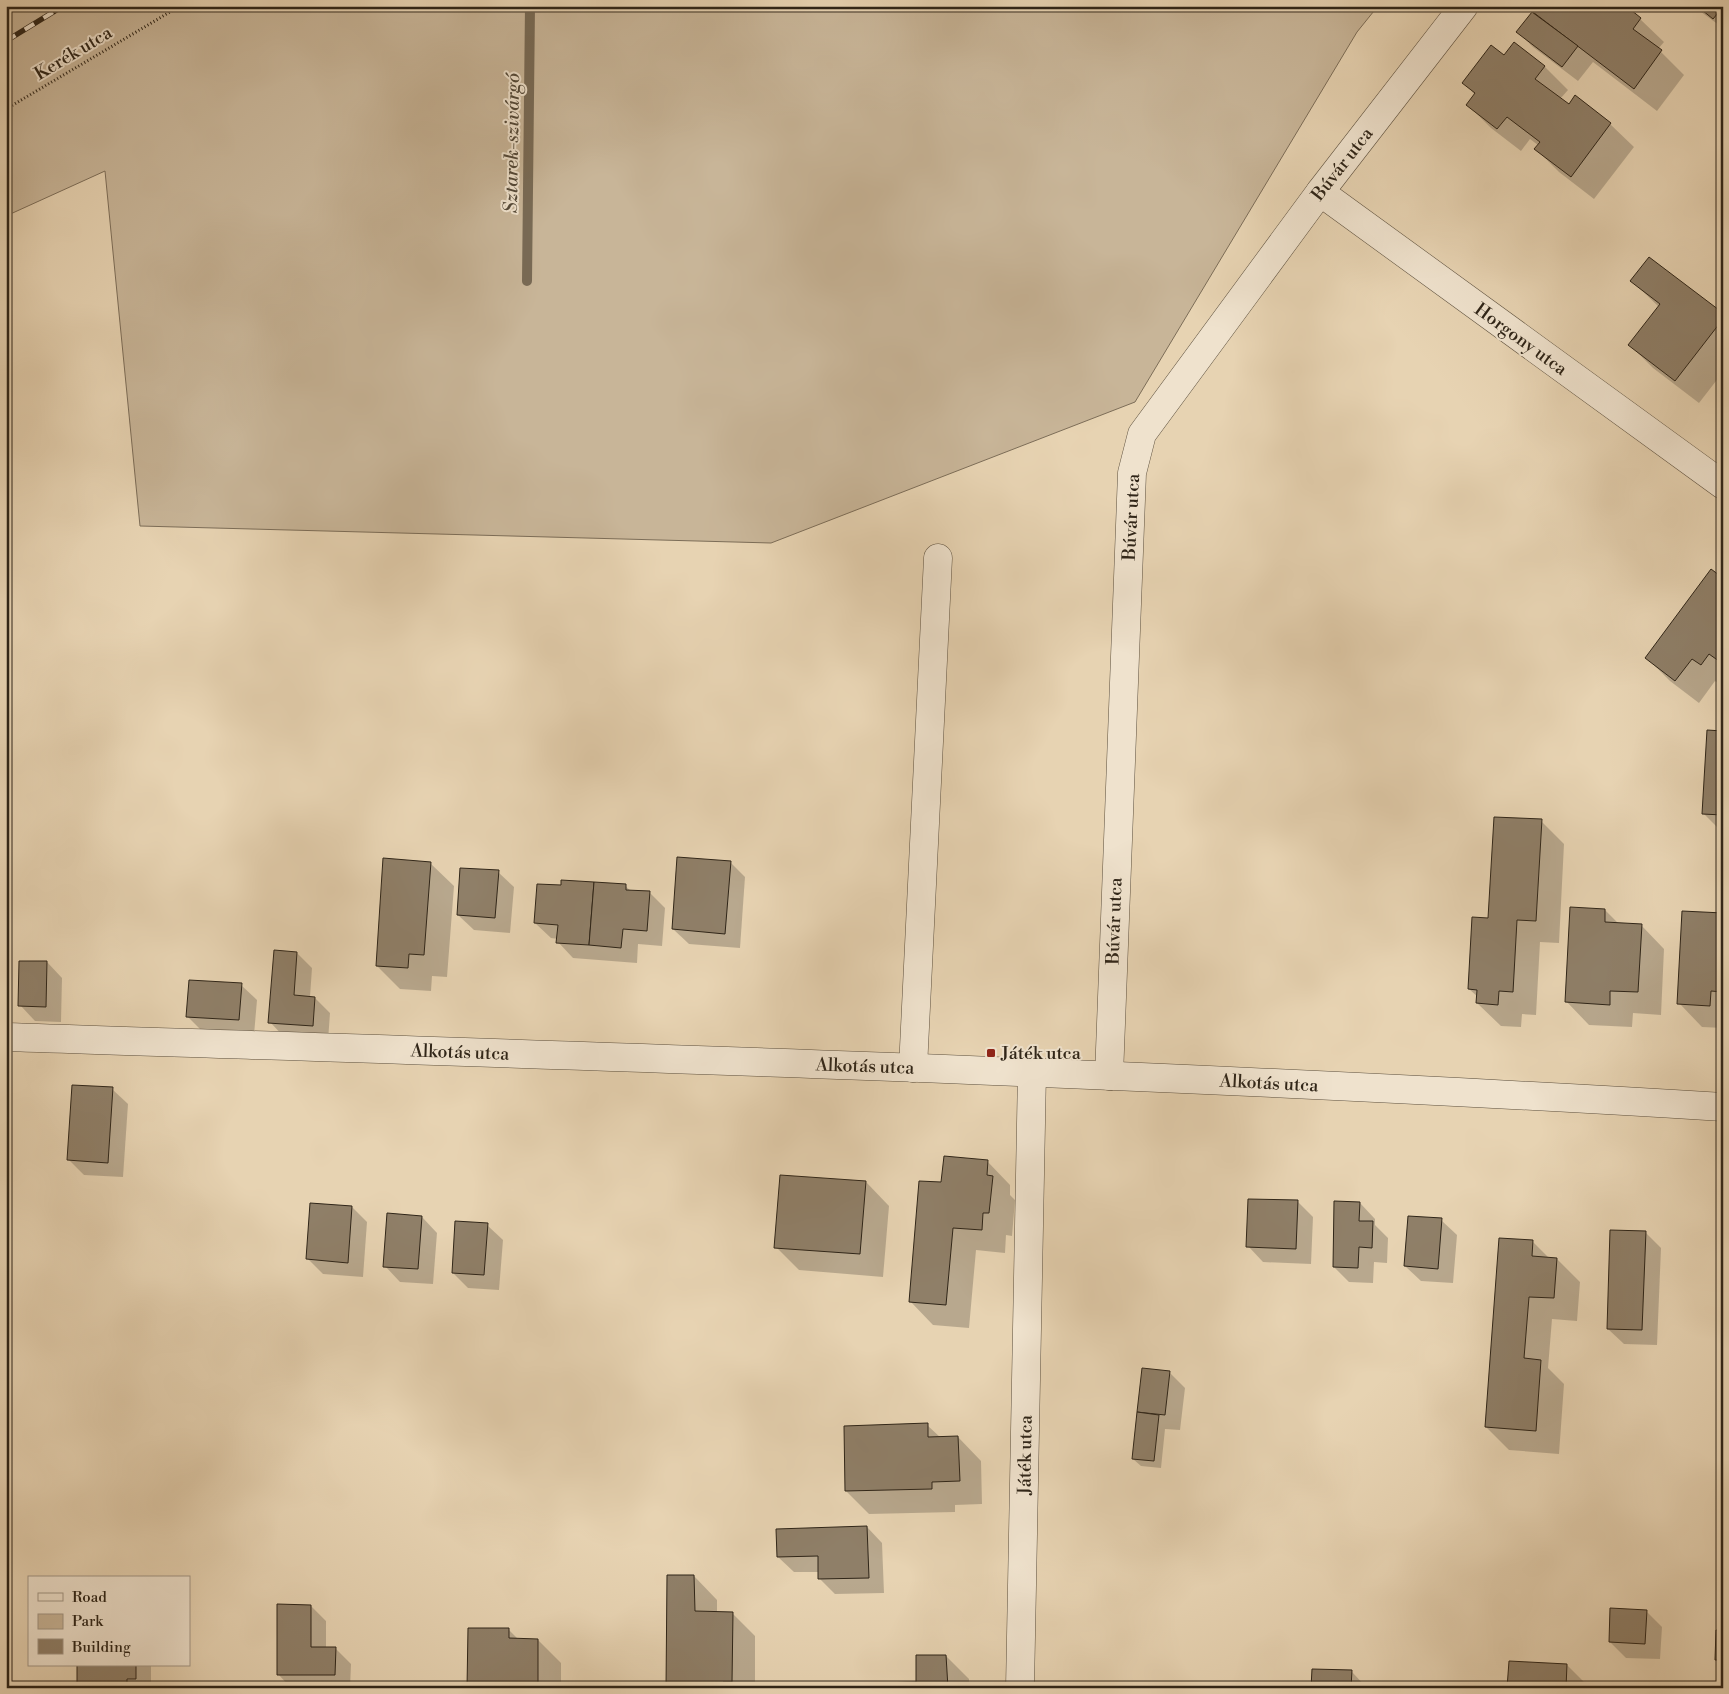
<svg xmlns="http://www.w3.org/2000/svg" width="1729" height="1694" font-family="'Libre Bodoni',serif">
	<style>
		.green { fill: #c8b598; stroke: #7c6d58 }
		.shadow { fill: #0003 }
		.lines { fill: none; stroke-linecap: round; stroke-linejoin: round }
		.stream { stroke: #786a55; stroke-width: 10 }
		.building { fill: #8f7f68; stroke: #2f2518 }
		.minor-casing { stroke: #5d503e; stroke-width: 29 }
		.path { stroke: #2f2518; stroke-width: 3; stroke-dasharray: 1 2.5; stroke-linecap: butt }
		.minor { stroke: #efe2cd; stroke-width: 28 }
		.rail-casing { stroke: #2f2518; stroke-width: 5.5 }
		.rail { stroke: #efe2cd; stroke-width: 4; stroke-dasharray: 11; stroke-linecap: butt }
		.poi-dot { fill: #8f2418; stroke: #efe2cd; stroke-width: 2 }
		.labels { text-anchor: middle; stroke-width: 4; stroke-linejoin: round; paint-order: stroke }
		.street-label { font-size: 18px; fill: #2f2518; stroke: #efe2cd }
		.poi-label { font-size: 18px; fill: #2f2518; stroke: #efe2cd; text-anchor: start }
		.water-label { font-size: 19px; font-style: italic; fill: #534837; stroke: #efe2cd }
	</style>
	<rect width="100%" height="100%" fill="#e7d3b2"/>
	<filter id="stains"><feTurbulence type="fractalNoise" baseFrequency=".004" numOctaves="4"/><feColorMatrix values="0 0 0 0 .2 0 0 0 0 .09 0 0 0 0 .02 0 0 0 .5 -.17"/></filter>
	<radialGradient id="worn" r=".72"><stop offset=".6" stop-color="#630" stop-opacity="0"/><stop offset="1" stop-color="#630" stop-opacity=".3"/></radialGradient>
	<!-- green -->
	<path class="green" d="M6,6H1378L1357,32L1135,402L771,543L140,526L105,171L6,216Z"/>
	<!-- shadow -->
	<g class="shadow">
		<path d="M1527,6L1640,19L1664,42L1658,49L1684,75L1657,111L1593,62L1578,81L1533,47L1518,32L1533,13Z"/>
		<path d="M1693,6H1723V28Z"/>
		<path d="M1514,43L1545,67L1568,90L1560,99L1569,106L1575,97L1610,124L1634,147L1594,199L1559,172L1536,149L1538,145L1530,139L1521,151L1491,128L1468,105L1475,95L1464,83L1505,57Z"/>
		<path d="M1632,281L1723,314V372L1699,403L1653,368L1630,345L1659,307Z"/>
		<path d="M1723,580V686L1715,681L1699,703L1670,681L1647,658Z"/>
		<path d="M1723,732V829H1719L1703,813Z"/>
		<path d="M1541,821L1564,844L1559,943L1540,942L1536,1015L1522,1014L1521,1027L1501,1026L1477,1003L1478,997L1469,989L1489,919Z"/>
		<path d="M730,862L745,877L740,948L689,944L673,929Z"/>
		<path d="M430,863L454,886L447,977L432,976L431,991L400,989L377,966Z"/>
		<path d="M498,872L514,887L510,933L474,930L458,915Z"/>
		<path d="M625,886L631,891L649,892L665,908L662,946L638,944L637,963L573,958L558,942V939L551,938L535,923Z"/>
		<path d="M1605,910L1619,924L1641,925L1664,949L1661,1015L1633,1013L1632,1027L1589,1025L1566,1001Z"/>
		<path d="M1723,915V1028L1702,1027L1679,1003Z"/>
		<path d="M297,953L312,968L310,997L315,998L330,1013L328,1041L285,1038L270,1022Z"/>
		<path d="M47,962L62,978L61,1022L35,1021L20,1005Z"/>
		<path d="M241,985L257,1000L254,1035L203,1032L187,1016Z"/>
		<path d="M112,1089L128,1104L123,1177L84,1175L68,1159Z"/>
		<path d="M987,1161L1010,1185V1195L1015,1200L1012,1236L1006,1235L1005,1253L976,1250L969,1328L933,1325L910,1301Z"/>
		<path d="M866,1182L889,1206L883,1277L799,1270L776,1247Z"/>
		<path d="M1297,1201L1313,1217L1311,1264L1263,1262L1248,1246Z"/>
		<path d="M1360,1203L1375,1219V1225L1388,1238L1387,1263L1374,1262L1373,1283L1349,1282L1334,1267Z"/>
		<path d="M352,1207L367,1222L363,1277L323,1274L308,1259Z"/>
		<path d="M422,1217L437,1233L433,1284L400,1282L385,1266Z"/>
		<path d="M1441,1220L1457,1235L1453,1283L1421,1281L1405,1266Z"/>
		<path d="M487,1225L503,1240L499,1290L468,1288L453,1273Z"/>
		<path d="M1645,1232L1661,1248L1657,1345L1624,1344L1608,1329Z"/>
		<path d="M1533,1242L1550,1259H1557L1580,1282L1577,1321L1552,1319L1548,1368L1564,1384L1559,1454L1509,1450L1486,1427Z"/>
		<path d="M1143,1370L1169,1372L1185,1388L1180,1430L1165,1429L1161,1468L1141,1466L1133,1459Z"/>
		<path d="M927,1425L941,1438L958,1437L981,1461L982,1504L955,1505V1512L869,1514L846,1491Z"/>
		<path d="M867,1527L882,1543L884,1593L835,1594L820,1579V1572H794L778,1557Z"/>
		<path d="M694,1576L717,1600V1613H732L755,1636V1688H668Z"/>
		<path d="M311,1606L326,1621V1648H335L351,1664L350,1688H291L278,1674Z"/>
		<path d="M1646,1611L1662,1627L1660,1659L1626,1658L1610,1642Z"/>
		<path d="M509,1630L519,1640H538L561,1663V1688H469Z"/>
		<path d="M1723,1632V1666L1716,1659Z"/>
		<path d="M946,1656L969,1679V1688H842L918,1683Z"/>
		<rect x="78" y="1665" width="73" height="23"/>
		<path d="M1567,1665L1590,1688H1509Z"/>
		<path d="M1352,1672L1367,1688H1312Z"/>
	</g>
	<g class="lines">
		<!-- stream -->
		<path class="stream" d="M527,281L530,6"/>
	</g>
	<!-- building -->
	<g class="building">
		<path d="M1525,6H1626L1641,18L1633,29L1662,50L1634,89Z"/>
		<path d="M1697,6H1723V7L1713,19Z"/>
		<path d="M1532,12L1578,46L1562,67L1516,32Z"/>
		<path d="M1514,42L1545,66L1535,79L1569,104L1575,95L1611,123L1571,177L1534,149L1540,142L1507,117L1497,129L1466,105L1475,93L1462,83L1491,45L1504,55Z"/>
		<path d="M1649,257L1723,313V319L1675,381L1628,345L1660,304L1630,281Z"/>
		<path d="M1711,569L1723,578V664L1709,654L1701,665L1692,659L1675,681L1645,658Z"/>
		<path d="M1707,730L1723,731V815L1702,814Z"/>
		<path d="M1494,817L1542,819L1536,921L1517,920L1513,992L1499,991L1498,1005L1476,1003L1477,990L1468,989L1472,917L1488,918Z"/>
		<path d="M677,857L731,861L725,934L672,929Z"/>
		<path d="M383,858L431,862L424,955L409,954L408,968L376,966Z"/>
		<path d="M460,868L499,870L495,918L457,915Z"/>
		<path d="M561,880L594,882L589,945L556,943L558,925L534,923L537,884L561,885Z"/>
		<path d="M594,882L626,884V890L650,891L647,931L623,929L621,948L589,945Z"/>
		<path d="M1570,907L1605,909V922L1642,924L1638,992L1610,991V1005L1565,1002Z"/>
		<path d="M1682,911L1723,913V992L1711,991L1710,1006L1677,1004Z"/>
		<path d="M274,950L297,952L294,995L315,997L313,1026L268,1023Z"/>
		<path d="M19,961H47L46,1007L18,1006Z"/>
		<path d="M189,980L242,983L239,1020L186,1017Z"/>
		<path d="M72,1085L113,1087L108,1163L67,1160Z"/>
		<path d="M944,1156L988,1160L987,1175L993,1176L989,1213H983L982,1230L953,1228L946,1305L909,1302L919,1181L941,1182Z"/>
		<path d="M780,1175L866,1181L860,1254L774,1248Z"/>
		<path d="M1248,1199L1298,1200L1296,1249L1246,1247Z"/>
		<path d="M1334,1201L1360,1202L1359,1221H1373L1372,1248L1359,1247L1358,1268L1333,1267Z"/>
		<path d="M310,1203L352,1206L348,1263L306,1259Z"/>
		<path d="M387,1213L422,1216L418,1269L383,1267Z"/>
		<path d="M1408,1216L1442,1218L1438,1269L1404,1266Z"/>
		<path d="M455,1221L488,1223L484,1275L452,1273Z"/>
		<path d="M1610,1230L1646,1231L1642,1330L1607,1329Z"/>
		<path d="M1499,1238L1533,1240L1532,1256L1557,1258L1554,1298L1529,1297L1524,1358L1541,1360L1536,1431L1485,1427Z"/>
		<path d="M1142,1368L1170,1371L1165,1415L1137,1412Z"/>
		<path d="M1137,1412L1159,1415L1154,1461L1132,1459Z"/>
		<path d="M928,1423V1437L958,1436L960,1481L932,1482V1489L845,1491L844,1426Z"/>
		<path d="M867,1526L869,1578L818,1579V1556L777,1557L776,1529Z"/>
		<path d="M667,1575H694L695,1611L733,1612L732,1682H723V1688H666Z"/>
		<path d="M277,1604L311,1605V1647H336L335,1675H277Z"/>
		<path d="M1610,1608L1647,1610L1645,1644L1609,1642Z"/>
		<path d="M468,1628H509V1638L538,1639V1688H467Z"/>
		<path d="M1716,1630L1723,1631V1660H1715Z"/>
		<path d="M916,1655H946L948,1688H840V1684L916,1682Z"/>
		<path d="M1509,1661L1567,1664L1566,1688H1507Z"/>
		<path d="M77,1665H136V1679H127V1688H77Z"/>
		<path d="M1312,1669L1352,1670L1351,1688H1311Z"/>
	</g>
	<g class="lines">
		<defs>
			<g id="minor">
				<path d="M1320,192L1723,485"/>
				<path d="M6,1037C579,1056 1151,1072 1723,1107"/>
				<path d="M913,1068L938,558"/>
				<path d="M1109,1076L1132,473L1142,434L1320,192L1464,6"/>
				<path d="M1020,1688L1032,1072"/>
			</g>
		</defs>
		<!-- minor casing -->
		<use href="#minor" class="minor-casing"/>
		<!-- path -->
		<path class="path" d="M6,109L180,6"/>
		<!-- minor -->
		<use href="#minor" class="minor"/>
		<defs>
			<path id="rail" d="M6,41L63,6"/>
		</defs>
		<!-- rail casing -->
		<use href="#rail" class="rail-casing"/>
		<!-- rail -->
		<use href="#rail" class="rail"/>
	</g>
	<!-- markers -->
	<rect class="poi-dot" x="986" y="1048" width="10" height="10" rx="2.5"/>
	<g class="labels">
		<!-- street labels -->
		<g class="street-label">
			<text transform="translate(73 53) rotate(-31)" y="6">Kerék utca</text>
			<text transform="translate(1342 164) rotate(-52)" y="6">Búvár utca</text>
			<text transform="translate(1521 339) rotate(36)" y="6">Horgony utca</text>
			<text transform="translate(1131 517) rotate(-87)" y="6">Búvár utca</text>
			<text transform="translate(1114 921) rotate(-88)" y="6">Búvár utca</text>
			<text transform="translate(460 1052) rotate(2)" y="6">Alkotás utca</text>
			<text transform="translate(865 1066) rotate(2)" y="6">Alkotás utca</text>
			<text transform="translate(1269 1083) rotate(3)" y="6">Alkotás utca</text>
			<text transform="translate(1025 1455) rotate(-89)" y="6">Játék utca</text>
		</g>
		<!-- poi labels -->
		<g class="poi-label">
			<text x="1001" y="1059">Játék utca</text>
		</g>
		<!-- water labels -->
		<g class="water-label">
			<text transform="translate(511 143) rotate(-89)" y="7">Sztarek-szivárgó</text>
		</g>
	</g>
	<!-- margin -->
	<rect width="1729" height="1694" fill="none" stroke="#e7d3b2" stroke-width="25"/>
	<rect x="8" y="8" width="1714" height="1679" fill="none" stroke="#2f2518" stroke-width="2.5"/>
	<rect x="12" y="12" width="1704" height="1669" fill="none" stroke="#2f2518"/>
	<!-- legend -->
	<rect x="28" y="1576" width="162" height="90" fill="#efe2cd" stroke="#a29685"/>
	<rect x="38" y="1593" width="25" height="8" fill="#efe2cd" stroke="#a29685"/>
	<text x="72" y="1602" font-size="15" fill="#2f2518">Road</text>
	<rect x="38" y="1614" width="25" height="15" fill="#c8b598" stroke="#a29685"/>
	<text x="72" y="1626" font-size="15" fill="#2f2518">Park</text>
	<rect x="38" y="1639" width="25" height="15" fill="#8f7f68" stroke="#a29685"/>
	<text x="72" y="1652" font-size="15" fill="#2f2518">Building</text>
	<rect width="100%" height="100%" filter="url(#stains)"/>
	<rect width="100%" height="100%" fill="url(#worn)"/>
</svg>
